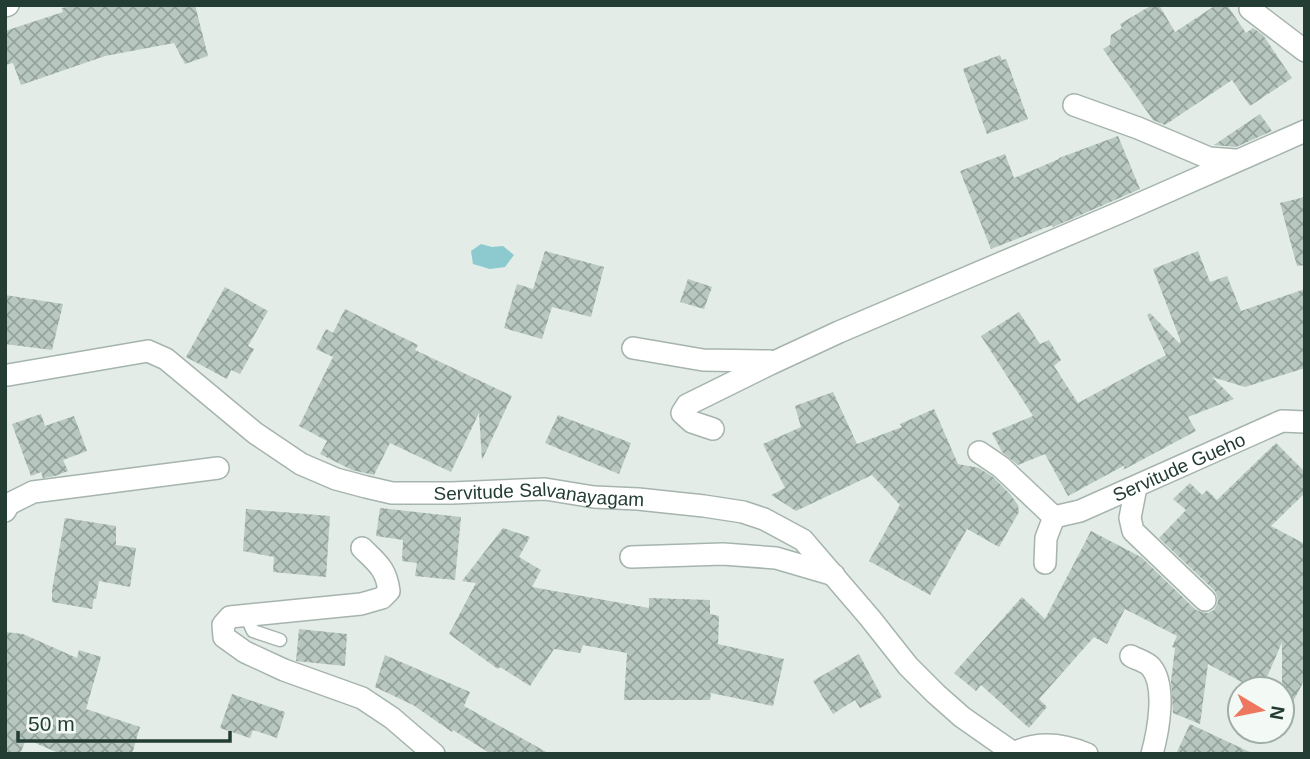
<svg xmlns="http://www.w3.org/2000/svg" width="1310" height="759" font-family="Arial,sans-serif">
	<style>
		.water { fill: #8ccacf }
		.building { fill: url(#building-cross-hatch) }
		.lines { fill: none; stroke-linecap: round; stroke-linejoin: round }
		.lane-casing { stroke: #a6b4ae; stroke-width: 15 }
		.street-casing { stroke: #a6b4ae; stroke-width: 24 }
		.lane { stroke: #fff; stroke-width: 12 }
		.street { stroke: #fff; stroke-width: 21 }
		.labels { text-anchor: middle; stroke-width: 5; stroke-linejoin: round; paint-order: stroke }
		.street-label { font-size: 19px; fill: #233d34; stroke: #f3f9f5 }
	</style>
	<defs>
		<pattern id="building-cross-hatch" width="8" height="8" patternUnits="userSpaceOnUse" patternTransform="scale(1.75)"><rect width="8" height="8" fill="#b8c7c0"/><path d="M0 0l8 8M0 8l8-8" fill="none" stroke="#95a39d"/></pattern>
	</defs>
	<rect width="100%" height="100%" fill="#e3ece7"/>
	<!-- water -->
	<path class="water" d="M481,244L492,247L503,246L514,255L505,267L490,269L473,264L471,251Z"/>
	<!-- building -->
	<g class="building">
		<path d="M76,5H195L208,56L185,64L174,43L105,56L21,85L13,63L5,65V31L63,12L62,8Z"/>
		<path d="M1152,5H1159L1175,32L1216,5H1227L1246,33L1253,28L1263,35L1292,78L1250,106L1232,80L1165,125L1153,120L1103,49L1110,45L1111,35L1122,28L1120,24Z"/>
		<path d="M1000,55L1002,60L1006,59L1028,119L987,134L963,69Z"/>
		<path d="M1260,114L1272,131L1236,147L1214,145Z"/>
		<path d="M1118,136L1140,189L1053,227L1052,225L991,249L960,171L1005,154L1014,178L1059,159V158Z"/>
		<path d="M1305,197V265L1297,266L1280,203Z"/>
		<path d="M545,251L604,267L591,317L552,307L542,339L504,328L517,284L533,289Z"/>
		<path d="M1198,251L1210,282L1227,276L1241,311L1305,289V368L1245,387L1212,377L1234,399L1188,417L1196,431L1123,470L1125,465L1068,496L1045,454L1018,465L1002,452L992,433L1033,416L981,336L1019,312L1040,344L1049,340L1061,360L1054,366L1078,403L1166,355L1147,315L1150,313L1179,343L1181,342L1153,269Z"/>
		<path d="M688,279L712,287L704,309L680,302Z"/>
		<path d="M225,287L268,311L248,346L254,349L240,374L231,370L227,379L186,357Z"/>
		<path d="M5,295L63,304L52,350L5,344Z"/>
		<path d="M345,309L418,345L415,350L512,396L482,460L479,413L451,472L390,443L374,475L352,470L320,454L327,441L299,426L333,357L316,349L326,329L333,333Z"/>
		<path d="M833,392L857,444L902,427L900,424L934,409L958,464L979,468L993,477L1010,494L1018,505L1019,512L999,547L967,529L930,595L869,561L900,505L872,475L796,511L771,495L785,488L763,444L801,427L795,406Z"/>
		<path d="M41,414L45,426L74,416L87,451L63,460L68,471L55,476L43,478L41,472L31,476L12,424Z"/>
		<path d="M558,415L631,443L619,474L545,443Z"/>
		<path d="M1276,443L1305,472V493L1271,526L1305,544V679L1282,722V642L1262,689H1255L1208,664L1200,724L1173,713L1171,681L1175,648L1172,647L1177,636L1125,609L1107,644L1094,637L1039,699L1047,707L1029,728L981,685L976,691L954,673L1022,597L1045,619L1091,531L1141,557L1196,610L1201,612L1208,613L1214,610L1218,602L1217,596L1215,591L1159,538L1186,510L1173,499L1190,483L1202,495L1207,490L1217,500Z"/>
		<path d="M380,508L461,517L455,580L415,576L417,563L402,561L403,540L376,536Z"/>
		<path d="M246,509L330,516L326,577L273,572L274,557L243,551Z"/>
		<path d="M65,518L116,526V545L136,548L130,587L99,581L96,599L94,598L92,609L52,602V590Z"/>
		<path d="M503,528L530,537L519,557L541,570L532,587L649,608V598L710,600V614L719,616L718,644L784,659L773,706L711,693L710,700H624L627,653L583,645L580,653L554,649L530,686L500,667L498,669L449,634L476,583L462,581Z"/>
		<path d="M299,629L347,634L345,666L296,661Z"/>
		<path d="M5,632L23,634L77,658L79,650L101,657L86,709L140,727L132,754H61L26,739L20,754H5Z"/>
		<path d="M859,654L882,697L860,708L855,700L833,714L813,681Z"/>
		<path d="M385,655L470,692L464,706L550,754H491L453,730L452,732L413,705L375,687Z"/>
		<path d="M232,694L285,712L277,738L253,730L250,738L220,728Z"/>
		<path d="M1190,724L1254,754H1176Z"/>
	</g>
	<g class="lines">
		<defs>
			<path id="lane" d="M246,616L253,631L280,640"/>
			<g id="street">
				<path d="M5,6L8,5"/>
				<path d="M1250,9L1305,51"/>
				<path d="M1074,105L1138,128L1209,158L1235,160"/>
				<path d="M633,348L703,360L770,361"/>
				<path id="s1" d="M8,375L148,351L166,359L255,433L301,464L336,479L366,487L392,493H452L545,489L594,497L638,499L704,506L743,512L764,519L803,540L870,618L908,666L936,694L962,717L1015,754"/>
				<path d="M713,429L692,422L682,413L687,405L770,364L839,332L1121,212L1305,131"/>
				<path d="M979,452L1001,467L1054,517"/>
				<path d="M1136,487L1130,518L1133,531L1205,600"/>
				<path d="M5,511L9,504L33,492L218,468"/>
				<path id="s2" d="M1054,517L1080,511L1282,421L1305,422"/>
				<path d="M362,548C377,563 386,568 389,591L382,598L361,604L230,617L223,625L224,637L245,652L284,670L362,698L392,718L434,754"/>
				<path d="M631,557L723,554L776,558L834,575"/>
				<path d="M1045,563L1046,538L1054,517"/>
				<path d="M1131,656C1136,659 1147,662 1151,667C1167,686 1158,732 1152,754"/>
				<path d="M1014,753C1037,741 1063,744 1087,754"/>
			</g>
		</defs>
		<!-- lane casing -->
		<use href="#lane" class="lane-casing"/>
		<!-- street casing -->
		<use href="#street" class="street-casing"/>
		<!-- lane -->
		<use href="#lane" class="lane"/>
		<!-- street -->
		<use href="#street" class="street"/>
	</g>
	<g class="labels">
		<!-- street labels -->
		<g class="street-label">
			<text dy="7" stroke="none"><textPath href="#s2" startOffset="135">Servitude Gueho</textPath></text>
			<text dy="7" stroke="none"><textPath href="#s1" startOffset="576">Servitude Salvanayagam</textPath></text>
		</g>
	</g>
	<!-- border -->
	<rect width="1310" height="759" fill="none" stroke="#233d34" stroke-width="14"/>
	<!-- north arrow -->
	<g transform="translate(1261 710) rotate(100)"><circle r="33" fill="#f3f9f5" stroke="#a0aea8" stroke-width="2"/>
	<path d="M0-5L12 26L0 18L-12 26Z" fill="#ed775f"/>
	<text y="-10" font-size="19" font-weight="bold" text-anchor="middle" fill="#233d34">N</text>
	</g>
	<!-- scale -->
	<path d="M18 731v10h212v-10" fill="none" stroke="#233d34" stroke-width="3.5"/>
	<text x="28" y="731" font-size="21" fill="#233d34" stroke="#f3f9f5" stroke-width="5" paint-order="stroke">50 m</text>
</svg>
